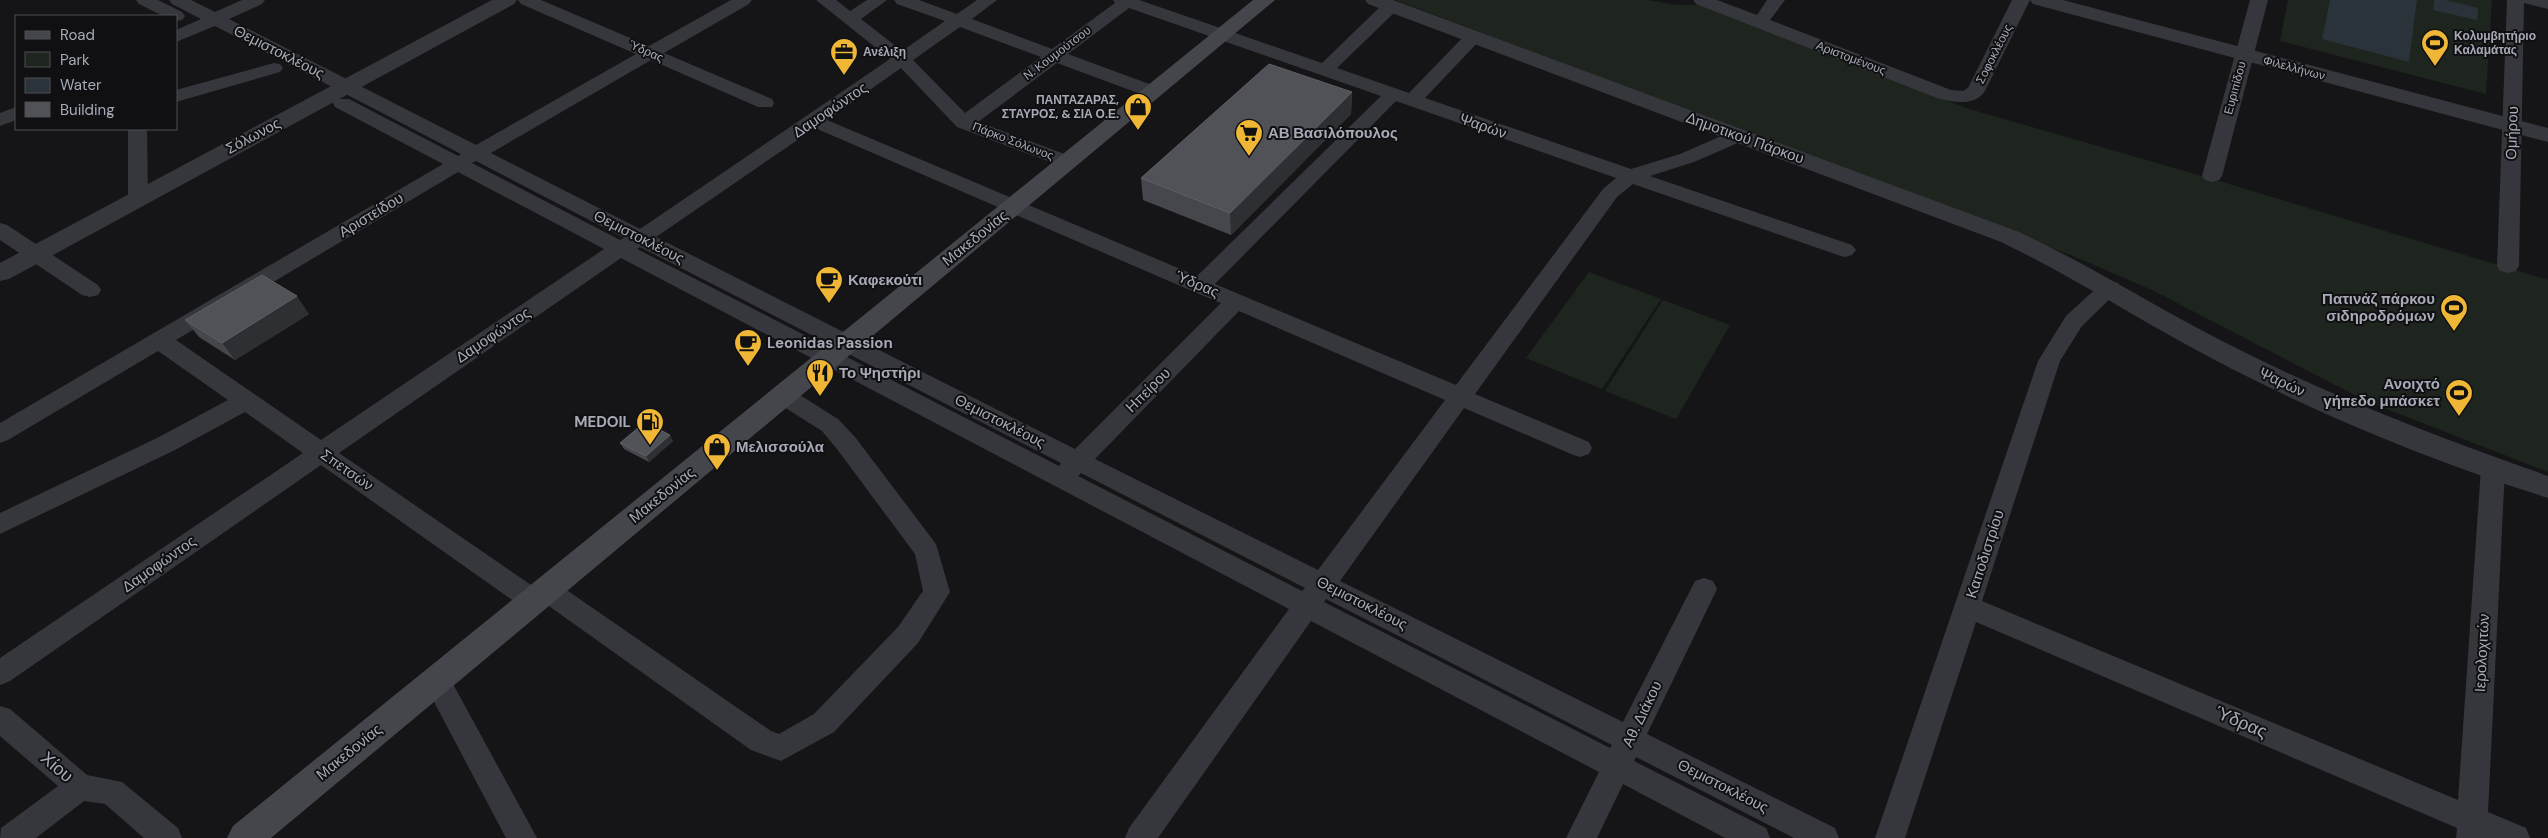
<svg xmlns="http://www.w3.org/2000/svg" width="2548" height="838" font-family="'DM Sans',sans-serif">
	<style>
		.green { fill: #1d251e }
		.water { fill: #2b333a }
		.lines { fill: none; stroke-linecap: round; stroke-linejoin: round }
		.minor { fill: #36373c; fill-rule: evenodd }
		.tertiary { fill: #36373c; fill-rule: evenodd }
		.secondary { fill: #44464c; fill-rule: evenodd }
		.wall { fill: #46474c }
		.shaded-wall { fill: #2e2f32 }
		.building { fill: #515258; stroke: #5e6066 }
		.labels { text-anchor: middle; stroke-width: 4; stroke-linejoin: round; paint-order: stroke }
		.far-poi-label { font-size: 12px; font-weight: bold; fill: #a7abb7; stroke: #101012; text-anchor: start }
		.far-street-label { font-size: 12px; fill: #a7abb7; stroke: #101012 }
		.street-label { font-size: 15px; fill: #a7abb7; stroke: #101012 }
		.poi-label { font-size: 15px; font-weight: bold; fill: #a7abb7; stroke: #101012; text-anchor: start }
		.near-street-label { font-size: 18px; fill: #a7abb7; stroke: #101012 }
	</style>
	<rect width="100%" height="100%" fill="#151517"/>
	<!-- green -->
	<g class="green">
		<path d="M1395,0H1647L1677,5H1711L1966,108L2209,178L2548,280V472L2366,401L2152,290L2073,256Z"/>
		<path d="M2288,0H2492L2486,94L2280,41Z"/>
		<path d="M1589,272L1661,299L1602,389L1526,358Z"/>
		<path d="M1663,300L1730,325L1676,419L1605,391Z"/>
	</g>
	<!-- water -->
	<g class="water">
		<path d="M2330,0H2417L2409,62L2322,39Z"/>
		<path d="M2434,0H2446L2478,8L2477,20L2433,10Z"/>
	</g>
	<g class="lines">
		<!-- minor -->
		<g class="minor">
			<path d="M136,0H158L182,12L185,16L182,20L176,21V16H163L139,4Z"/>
			<path d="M169,0H191L215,12L242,0H265L262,4L229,19L476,145L636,54L521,4L518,0H541L649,46L731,0H752L749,4L664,53L772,99L774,103L772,107H758L651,60L491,153L640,229L890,59L816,0H836L850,11L867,0H887L861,19L902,51L945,21L897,4L894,0H919L957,14L977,0H997L972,19L1052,49L1115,3L1113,0H1139L1322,63L1385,2H1397L1400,6L1397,10L1337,68L1409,93L1468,32H1480L1483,36L1480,40L1425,98L1631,169L1680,154L1733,131H1747L1750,135L1747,139L1694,162L1650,176L1852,245L1856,250L1852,255L1845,257L1838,255L1633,184L1617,197L1475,394L1589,442L1592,448L1589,454L1580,457L1571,454L1464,408L1340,581L1623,722L1695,581L1704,578L1713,581L1717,589L1647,734L1835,828L1839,838H1794L1636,757L1634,761L1766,828L1770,838H1725L1623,784L1597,838H1566L1599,772L1311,621L1158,838H1125L1129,828L1289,609L621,258L339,453L534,587L537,582L546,579L555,582L771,731L779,734L814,714L898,627L923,591L915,554L837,449L822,431L776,402L772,396L776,390L784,388L792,390L838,419L855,437L936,544L950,592L918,643L834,732L781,761L751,750L546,604L543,609L534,612L525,609L321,465L10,681L0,685V658L303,453L245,412L175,450L0,534V513L157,438L228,400L158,351L8,440L0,443V423L443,164L335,107L333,103L335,99H349L458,156L461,154L215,26L176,42V30L201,19L172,4ZM1129,8L1381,96L1197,276L827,120L901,68L957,127L1061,166H1075L1078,162L1075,158L978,122L1057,63L1146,96H1160L1162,92L1160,88L1068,54ZM960,27L1041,57L965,113L913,60ZM1396,101L1616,178L1603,189L1456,385L1215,284ZM815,128L1192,291L1221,303L1075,449L656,237ZM476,161L624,238L620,240L472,163ZM458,172L604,249L321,440L176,340ZM640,247L1061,463L1059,466L637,249ZM1239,311L1445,400L1318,570L1095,459ZM1081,473L1305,588L1302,591L1078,476ZM1326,599L1612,745L1610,748L1324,602Z"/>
			<path d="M1693,0H1717L1757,15L1767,0H1785L1770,20L1951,90L1963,91L1968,88L2012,0H2030L1985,91C1974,107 1953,102 1937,98L1696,4Z"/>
			<path d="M2250,0H2268L2222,176L2219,180L2212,182L2205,180L2202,176Z"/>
			<path d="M2507,0H2548V9L2524,3L2519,266L2516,271L2508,273L2500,271L2497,266Z"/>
			<path d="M274,63L280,64L283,68L280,72L176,102V90Z"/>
			<path d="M16,107V120L0,126V113Z"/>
			<path d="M128,129H147L148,198L145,202L138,204L131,202L128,198Z"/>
			<path d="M0,223L7,225L98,285L101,290L98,295L90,297L82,295L0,240Z"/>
			<path d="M2110,281L2118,283L2121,288L2082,326L2060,361L1982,601L2458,800L2481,468L2484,461L2493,459L2502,461L2505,468L2488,812L2526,828L2530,838H2456L2457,828L1976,622L1905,838H1875L2038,361L2066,316L2102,283Z"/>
			<path d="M437,669L447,673L537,838H506L423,681L427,673Z"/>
			<path d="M0,706L10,709L87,775L122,782L178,828L182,838H144L105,804L84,801L36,838H0L1,828L58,786L0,736Z"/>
		</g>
		<!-- tertiary -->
		<g class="tertiary">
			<path d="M492,0H517L514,4L9,279L0,281V263Z"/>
			<path d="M1365,0H1393L2019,232C2092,266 2160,310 2232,346C2334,398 2441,438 2548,476V498C2434,462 2319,415 2213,359C2142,322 2074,277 2001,242L1368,4Z"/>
			<path d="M2030,0H2063L2548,128V142L2033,4Z"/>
		</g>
		<!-- secondary -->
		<path class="secondary" d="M1253,0H1275L271,838H227L233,826Z"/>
	</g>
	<!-- wall -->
	<g class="wall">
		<path d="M1352,93L1351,114L1231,235L1143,200L1141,178Z"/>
		<path d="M309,314L235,360L199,337L185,320Z"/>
		<path d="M673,441L649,462L624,449L620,443Z"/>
	</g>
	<!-- shaded-wall -->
	<g class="shaded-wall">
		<path d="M1352,92L1351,114L1231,235L1230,213Z"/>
		<path d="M297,296L309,314L235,360L222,343Z"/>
		<path d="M670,435L673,441L649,462L646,456Z"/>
	</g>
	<!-- building -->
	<g class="building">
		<path d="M1269,64L1352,92L1230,213L1141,178Z"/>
		<path d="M262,275L297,296L222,343L185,320Z"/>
		<path d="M645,422L670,435L646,456L620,443Z"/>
	</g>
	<!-- icons -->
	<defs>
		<symbol id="stadium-pin" viewBox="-11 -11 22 30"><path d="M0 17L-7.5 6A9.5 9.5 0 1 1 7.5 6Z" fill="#efb735" stroke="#101012"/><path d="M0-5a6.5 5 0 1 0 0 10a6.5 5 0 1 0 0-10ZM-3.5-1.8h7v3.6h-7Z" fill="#111"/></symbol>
		<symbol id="office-pin" viewBox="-11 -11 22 30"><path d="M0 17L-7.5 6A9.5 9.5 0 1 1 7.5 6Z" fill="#efb735" stroke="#101012"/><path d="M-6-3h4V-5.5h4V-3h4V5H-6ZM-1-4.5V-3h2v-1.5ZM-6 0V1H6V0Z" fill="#111"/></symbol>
		<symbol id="shop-pin" viewBox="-11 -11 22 30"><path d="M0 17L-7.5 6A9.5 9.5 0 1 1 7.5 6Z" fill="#efb735" stroke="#101012"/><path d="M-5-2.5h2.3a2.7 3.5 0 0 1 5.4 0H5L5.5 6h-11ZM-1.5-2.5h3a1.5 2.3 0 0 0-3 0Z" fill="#111"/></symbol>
		<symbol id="supermarket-pin" viewBox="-11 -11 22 30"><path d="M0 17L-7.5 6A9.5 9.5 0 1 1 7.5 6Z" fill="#efb735" stroke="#101012"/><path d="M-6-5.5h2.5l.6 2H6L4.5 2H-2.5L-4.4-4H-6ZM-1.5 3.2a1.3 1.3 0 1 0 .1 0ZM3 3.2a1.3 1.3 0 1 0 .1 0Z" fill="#111"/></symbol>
		<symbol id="cafe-pin" viewBox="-11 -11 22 30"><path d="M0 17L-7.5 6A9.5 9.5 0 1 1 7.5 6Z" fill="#efb735" stroke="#101012"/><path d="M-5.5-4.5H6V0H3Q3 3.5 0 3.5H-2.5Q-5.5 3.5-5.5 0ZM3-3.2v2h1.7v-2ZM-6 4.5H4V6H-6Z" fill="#111"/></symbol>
		<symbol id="restaurant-pin" viewBox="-11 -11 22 30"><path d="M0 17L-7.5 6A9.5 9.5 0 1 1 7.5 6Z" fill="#efb735" stroke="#101012"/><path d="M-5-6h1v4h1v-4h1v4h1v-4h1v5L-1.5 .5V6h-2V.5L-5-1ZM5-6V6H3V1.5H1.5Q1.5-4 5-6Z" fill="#111"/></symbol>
		<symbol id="fuel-pin" viewBox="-11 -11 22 30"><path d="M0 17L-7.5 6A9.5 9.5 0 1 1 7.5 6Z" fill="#efb735" stroke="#101012"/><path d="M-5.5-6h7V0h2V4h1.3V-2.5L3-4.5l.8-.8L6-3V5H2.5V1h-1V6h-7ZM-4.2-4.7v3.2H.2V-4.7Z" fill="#111"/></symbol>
	</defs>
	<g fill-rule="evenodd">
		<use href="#stadium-pin" x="2419" y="27" width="32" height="43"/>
		<use href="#office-pin" x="828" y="36" width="32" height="43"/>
		<use href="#shop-pin" x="1122" y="91" width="32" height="43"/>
		<use href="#supermarket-pin" x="1233" y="117" width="32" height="43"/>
		<use href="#cafe-pin" x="813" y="264" width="32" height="43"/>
		<use href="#stadium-pin" x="2438" y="292" width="32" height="43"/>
		<use href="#cafe-pin" x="732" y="327" width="32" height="43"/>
		<use href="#restaurant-pin" x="804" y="357" width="32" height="43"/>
		<use href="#stadium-pin" x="2443" y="377" width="32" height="43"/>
		<use href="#fuel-pin" x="634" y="406" width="32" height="43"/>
		<use href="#shop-pin" x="701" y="431" width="32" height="43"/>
	</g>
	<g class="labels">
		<!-- far-poi labels -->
		<g class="far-poi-label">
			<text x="2454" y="40">Κολυμβητήριο<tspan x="2454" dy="14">Καλαμάτας</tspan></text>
			<text x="863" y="56">Ανέλιξη</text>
			<text x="1119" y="104" text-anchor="end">ΠΑΝΤΑΖΑΡΑΣ,<tspan x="1119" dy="14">ΣΤΑΥΡΟΣ, &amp; ΣΙΑ Ο.Ε.</tspan></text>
		</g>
		<!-- far-street labels -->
		<g class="far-street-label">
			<text transform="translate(646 51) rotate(24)" y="4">Ύδρας</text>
			<text transform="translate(1057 53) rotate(-37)" y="4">Ν. Κουμούτσου</text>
			<text transform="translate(1994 54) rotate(-63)" y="4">Σοφοκλέους</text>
			<text transform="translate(1851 58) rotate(21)" y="4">Αριστομένους</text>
			<text transform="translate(2294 68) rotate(15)" y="4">Φιλελλήνων</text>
			<text transform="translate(2235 88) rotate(-75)" y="4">Ευριπίδου</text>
			<text transform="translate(1013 141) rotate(21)" y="4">Πάρκο Σόλωνος</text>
		</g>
		<!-- street labels -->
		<g class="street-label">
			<text transform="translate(279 52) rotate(27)" y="5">Θεμιστοκλέους</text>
			<text transform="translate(830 110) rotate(-34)" y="5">Δαμοφώντος</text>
			<text transform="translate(1483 126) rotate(19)" y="5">Ψαρών</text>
			<text transform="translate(2512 133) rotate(-88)" y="5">Ομήρου</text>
			<text transform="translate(253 136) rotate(-28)" y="5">Σόλωνος</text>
			<text transform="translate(1745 138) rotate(20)" y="5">Δημοτικού Πάρκου</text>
			<text transform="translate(371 215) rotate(-31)" y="5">Αριστείδου</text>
			<text transform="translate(639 237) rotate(27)" y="5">Θεμιστοκλέους</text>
			<text transform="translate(975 238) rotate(-39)" y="5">Μακεδονίας</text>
			<text transform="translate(1197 284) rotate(23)" y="5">Ύδρας</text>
			<text transform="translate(493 335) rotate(-34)" y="5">Δαμοφώντος</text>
			<text transform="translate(2282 382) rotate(25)" y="5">Ψαρών</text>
			<text transform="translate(1148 390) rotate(-45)" y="5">Ηπείρου</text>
			<text transform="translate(1000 421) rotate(27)" y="5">Θεμιστοκλέους</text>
			<text transform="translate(347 470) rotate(35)" y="5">Σπετσών</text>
			<text transform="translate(662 495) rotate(-39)" y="5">Μακεδονίας</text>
			<text transform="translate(1985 554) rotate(-72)" y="5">Καποδιστρίου</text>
			<text transform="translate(159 564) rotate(-35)" y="5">Δαμοφώντος</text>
			<text transform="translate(1362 603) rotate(27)" y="5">Θεμιστοκλέους</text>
			<text transform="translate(2482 653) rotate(-87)" y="5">Ιερολοχιτών</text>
			<text transform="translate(1642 714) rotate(-64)" y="5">Αθ. Διάκου</text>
			<text transform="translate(349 752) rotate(-39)" y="5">Μακεδονίας</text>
			<text transform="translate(1723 786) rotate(27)" y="5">Θεμιστοκλέους</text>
		</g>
		<!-- poi labels -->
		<g class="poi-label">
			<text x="1268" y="138">ΑΒ Βασιλόπουλος</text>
			<text x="848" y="285">Καφεκούτι</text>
			<text x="2435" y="304" text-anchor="end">Πατινάζ πάρκου<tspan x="2435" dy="17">σιδηροδρόμων</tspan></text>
			<text x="767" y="348">Leonidas Passion</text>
			<text x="839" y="378">Το Ψηστήρι</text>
			<text x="2440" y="389" text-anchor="end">Ανοιχτό<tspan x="2440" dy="17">γήπεδο μπάσκετ</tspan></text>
			<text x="631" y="427" text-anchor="end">MEDOIL</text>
			<text x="736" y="452">Μελισσούλα</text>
		</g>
		<!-- near-street labels -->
		<g class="near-street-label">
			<text transform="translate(2241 722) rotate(23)" y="6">Ύδρας</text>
			<text transform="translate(57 767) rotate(41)" y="6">Χίου</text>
		</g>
	</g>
	<!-- legend -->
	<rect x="15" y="15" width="162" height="115" fill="#101012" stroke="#4c4e54"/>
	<rect x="25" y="31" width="25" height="8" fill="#44464c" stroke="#4c4e54"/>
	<text x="60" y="40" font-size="15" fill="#a7abb7">Road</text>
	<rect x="25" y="52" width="25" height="15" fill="#1d251e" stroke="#4c4e54"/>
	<text x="60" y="65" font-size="15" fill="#a7abb7">Park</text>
	<rect x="25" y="78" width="25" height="15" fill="#2b333a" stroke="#4c4e54"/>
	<text x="60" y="90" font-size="15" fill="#a7abb7">Water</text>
	<rect x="25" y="102" width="25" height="15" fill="#515258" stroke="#4c4e54"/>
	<text x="60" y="115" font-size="15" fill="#a7abb7">Building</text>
</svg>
